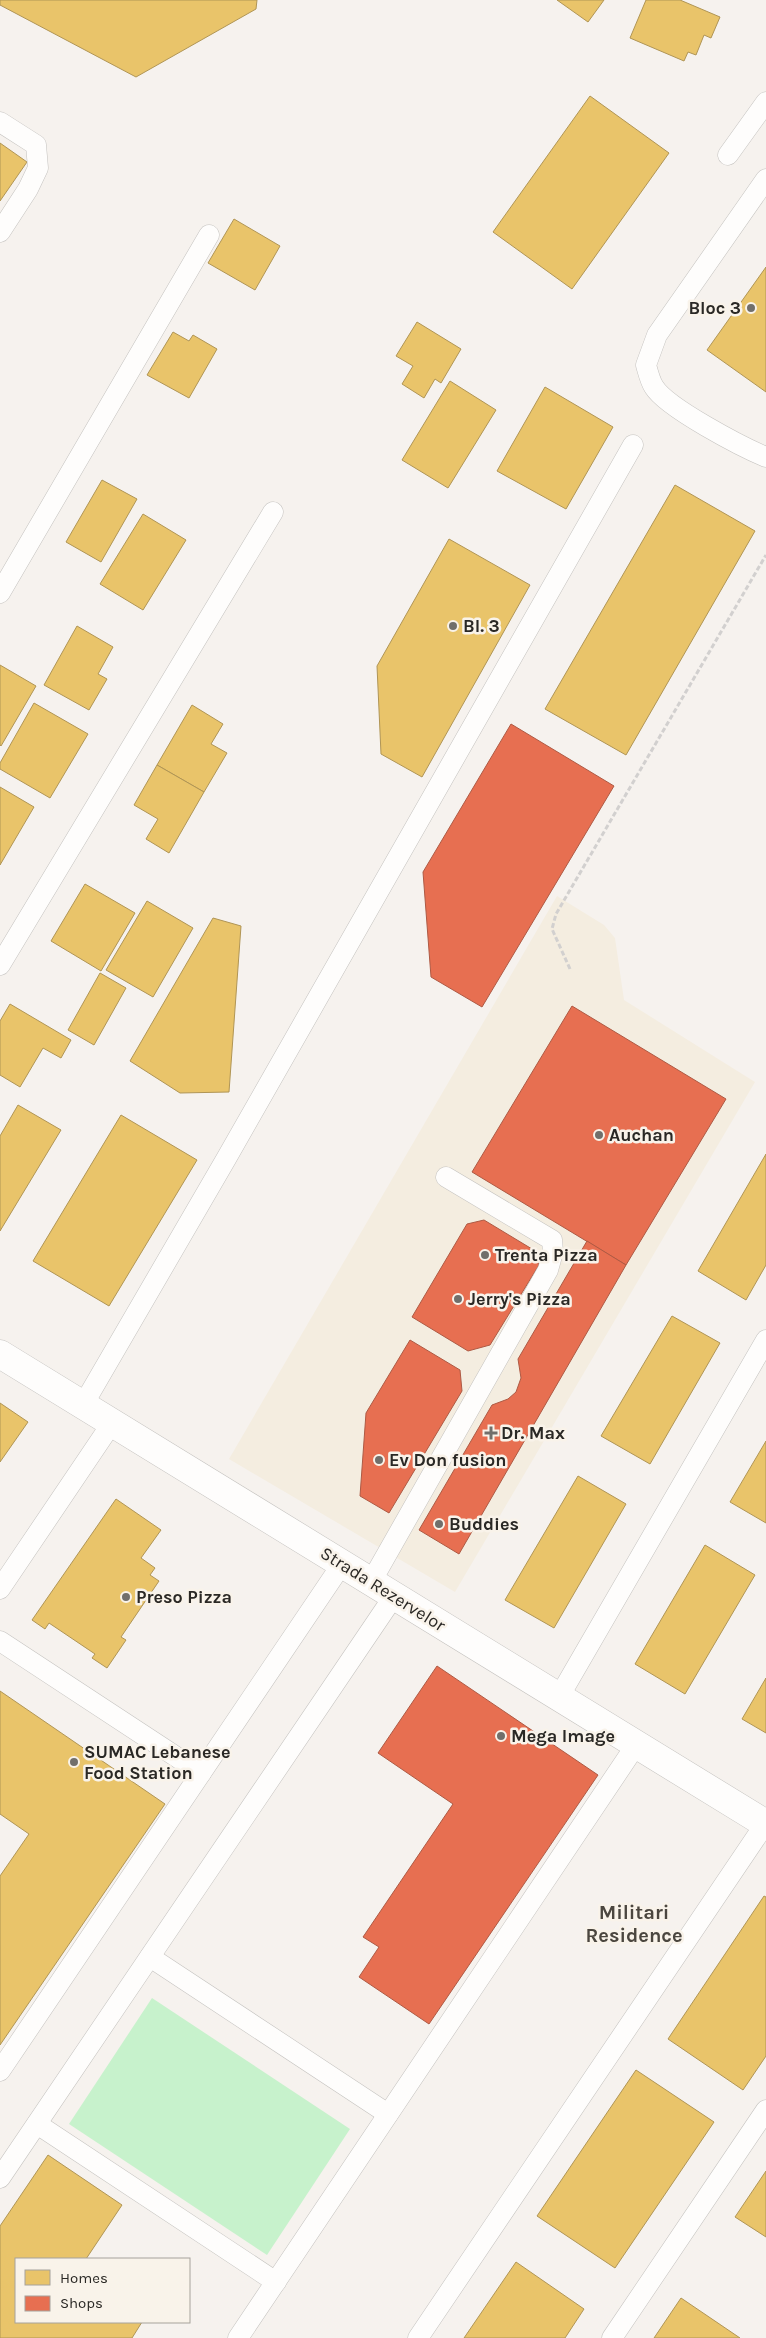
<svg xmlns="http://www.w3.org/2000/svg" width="766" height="2338" font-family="Karla,sans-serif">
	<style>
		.commercial { fill: #f4ede0 }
		.green { fill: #c7f2cc }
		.homes { fill: #e9c46a; stroke: #b09555 }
		.shops { fill: #e76f51; stroke: #ae5a44 }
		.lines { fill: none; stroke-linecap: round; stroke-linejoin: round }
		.service-casing { stroke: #c4c2bf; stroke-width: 21 }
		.tertiary-casing { stroke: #c4c2bf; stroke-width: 29 }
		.path { stroke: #d2d0cf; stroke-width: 3; stroke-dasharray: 5 2.5; stroke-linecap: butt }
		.service { stroke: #fefdfc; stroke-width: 20 }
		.tertiary { stroke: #fefdfc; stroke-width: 28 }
		.poi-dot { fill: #716f6b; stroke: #f9f3ea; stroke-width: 2 }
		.labels { text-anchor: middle; stroke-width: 5; stroke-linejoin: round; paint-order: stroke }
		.poi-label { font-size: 18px; font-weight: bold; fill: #2a2825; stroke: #f9f3ea; text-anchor: start }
		.street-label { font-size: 18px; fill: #2a2825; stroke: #f9f3ea }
		.quarter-label { font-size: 20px; font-weight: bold; fill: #4b463f; stroke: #f9f3ea }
	</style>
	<rect width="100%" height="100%" fill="#f6f2ee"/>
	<!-- commercial -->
	<path class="commercial" d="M557,896L604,925L615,938L624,1000L755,1082L455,1592L229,1459Z"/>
	<!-- green -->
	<path class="green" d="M152,1998L350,2129L267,2255L69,2124Z"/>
	<!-- homes -->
	<g class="homes">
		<path d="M0,0H257L256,9L136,77L0,5Z"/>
		<path d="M557,0H604L588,22Z"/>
		<path d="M646,0H680L720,17L711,38L704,35L696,55L688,52L684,61L630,38Z"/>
		<path d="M590,96L669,153L572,289L493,232Z"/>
		<path d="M0,143L27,162L0,201Z"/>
		<path d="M234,219L280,246L255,290L208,263Z"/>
		<path d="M766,267V392L707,350Z"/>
		<path d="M417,322L461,349L441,383L435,379L424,398L402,384L413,366L396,356Z"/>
		<path d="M173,332L189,341L193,335L217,349L189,398L147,375Z"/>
		<path d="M450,381L496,410L448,488L402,460Z"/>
		<path d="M545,387L613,427L566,509L497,471Z"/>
		<path d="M102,480L137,499L101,562L66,542Z"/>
		<path d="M675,485L755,531L626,755L545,709Z"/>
		<path d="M143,514L186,540L143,610L100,584Z"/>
		<path d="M449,539L530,585L422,777L381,754L377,666Z"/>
		<path d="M77,626L113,647L98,674L107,679L89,710L44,685Z"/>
		<path d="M0,665L36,686L1,746L0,745Z"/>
		<path d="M34,703L88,734L50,798L0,769V763Z"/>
		<path d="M192,705L223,724L211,744L227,753L204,792L157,765Z"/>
		<path d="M157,765L204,792L169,853L146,839L158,819L134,805Z"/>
		<path d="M0,787L34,807L0,865Z"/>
		<path d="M85,884L135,913L101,971L51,941Z"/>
		<path d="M147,901L193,928L153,997L106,970Z"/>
		<path d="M213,918L241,926L229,1092L180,1093L130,1061Z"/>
		<path d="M100,973L126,988L94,1045L68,1030Z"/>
		<path d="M10,1004L71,1040L61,1058L43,1048L20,1087L0,1075V1021Z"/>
		<path d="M18,1105L61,1130L0,1231V1136Z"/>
		<path d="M121,1115L197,1160L109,1306L33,1261Z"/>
		<path d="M766,1154V1265L746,1300L698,1271Z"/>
		<path d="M672,1316L720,1343L650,1464L601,1436Z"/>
		<path d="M0,1403L28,1422L0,1462Z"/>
		<path d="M766,1441V1523L730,1502Z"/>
		<path d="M578,1476L626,1504L554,1628L505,1600Z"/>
		<path d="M116,1499L161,1530L141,1558L155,1568L150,1575L159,1581L121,1637L126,1640L107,1668L92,1658L95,1654L49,1623L45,1629L32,1620Z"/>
		<path d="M705,1545L755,1575L685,1694L635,1664Z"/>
		<path d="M766,1678V1733L742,1719Z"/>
		<path d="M0,1691L165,1804L0,2045V1876L29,1834L0,1814Z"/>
		<path d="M764,1896L766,1897V2056L743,2090L668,2039Z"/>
		<path d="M636,2070L714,2122L615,2268L537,2216Z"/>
		<path d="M48,2155L122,2205L86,2259H16V2322H142L132,2338H0V2226Z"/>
		<path d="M766,2171V2237L735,2217Z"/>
		<path d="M516,2262L584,2309L565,2338H464Z"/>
		<path d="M681,2298L740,2338H654Z"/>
	</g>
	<!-- shops -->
	<g class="shops">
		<path d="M511,724L614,786L482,1007L431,977L423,872Z"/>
		<path d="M572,1006L726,1099L626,1265L472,1172Z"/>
		<path d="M484,1220L532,1249L539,1265L490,1345L468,1351L412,1317L467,1224Z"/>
		<path d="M587,1241L626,1265L459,1554L419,1530L492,1405L508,1399L516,1392L521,1378L518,1359Z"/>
		<path d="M410,1340L460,1370L462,1391L389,1513L360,1496L366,1413Z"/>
		<path d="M437,1666L598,1775L429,2024L359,1977L379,1947L363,1937L453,1804L378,1753Z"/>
	</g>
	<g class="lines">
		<defs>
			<g id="service">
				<path d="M0,122L36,145L38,168L28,189L0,232"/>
				<path d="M728,155L766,102"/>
				<path d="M766,179L657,335L646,365C648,372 650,381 654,387C667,408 742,447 766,457"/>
				<path d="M0,593L209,235"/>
				<path d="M0,965L273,512"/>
				<path d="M83,1405L226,1159L633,445"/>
				<path d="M371,1582L548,1270L553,1252L552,1240L446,1177"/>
				<path d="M0,1589L112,1423"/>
				<path d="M0,1641L201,1773"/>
				<path d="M559,1697L766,1340"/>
				<path d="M150,1957L388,2114"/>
				<path d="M0,2071L342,1564"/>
				<path d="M37,2124L276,2282"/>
				<path d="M0,2178L394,1596"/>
				<path d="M238,2338L636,1745"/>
				<path d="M418,2338L765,1824"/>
				<path d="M612,2338L766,2110"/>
			</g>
			<path id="tertiary" d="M0,1354L766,1824"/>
		</defs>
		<!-- service casing -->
		<use href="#service" class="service-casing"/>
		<!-- tertiary casing -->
		<use href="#tertiary" class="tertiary-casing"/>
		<!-- path -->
		<path class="path" d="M570,969L552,929L556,914L766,555"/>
		<!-- service -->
		<use href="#service" class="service"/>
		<!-- tertiary -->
		<use href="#tertiary" class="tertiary"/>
	</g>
	<!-- markers -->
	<g class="poi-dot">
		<circle cx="751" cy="308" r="5"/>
		<circle cx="453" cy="626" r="5"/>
		<circle cx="599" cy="1135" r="5"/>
		<circle cx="485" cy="1255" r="5"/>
		<circle cx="458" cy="1299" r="5"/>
		<path d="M488.5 1425.5h5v5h5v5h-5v5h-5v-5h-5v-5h5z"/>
		<circle cx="379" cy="1460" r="5"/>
		<circle cx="439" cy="1524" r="5"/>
		<circle cx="126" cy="1597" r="5"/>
		<circle cx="501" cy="1736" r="5"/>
		<circle cx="74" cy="1762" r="5"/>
	</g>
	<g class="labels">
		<!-- poi labels -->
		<g class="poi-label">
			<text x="741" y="314" text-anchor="end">Bloc 3</text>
			<text x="463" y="632">Bl. 3</text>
			<text x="609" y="1141">Auchan</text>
			<text x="495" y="1261">Trenta Pizza</text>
			<text x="468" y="1305">Jerry's Pizza</text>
			<text x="501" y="1439">Dr. Max</text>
			<text x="389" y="1466">Ev Don fusion</text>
			<text x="449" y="1530">Buddies</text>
			<text x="136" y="1603">Preso Pizza</text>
			<text x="511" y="1742">Mega Image</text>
			<text x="84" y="1758">SUMAC Lebanese<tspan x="84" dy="21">Food Station</tspan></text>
		</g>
		<!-- street labels -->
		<g class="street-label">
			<text transform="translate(383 1589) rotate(32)" y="6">Strada Rezervelor</text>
		</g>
		<!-- quarter labels -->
		<g class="quarter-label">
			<text x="634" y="1919">Militari<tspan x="634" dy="23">Residence</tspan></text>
		</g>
	</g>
	<!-- legend -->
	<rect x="15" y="2258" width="175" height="65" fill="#f9f3ea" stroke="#a6a29b"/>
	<rect x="25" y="2270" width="25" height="15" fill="#e9c46a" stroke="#a6a29b"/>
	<text x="60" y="2283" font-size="15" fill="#2a2825">Homes</text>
	<rect x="25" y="2296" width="25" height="15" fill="#e76f51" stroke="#a6a29b"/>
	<text x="60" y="2308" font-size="15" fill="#2a2825">Shops</text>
</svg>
